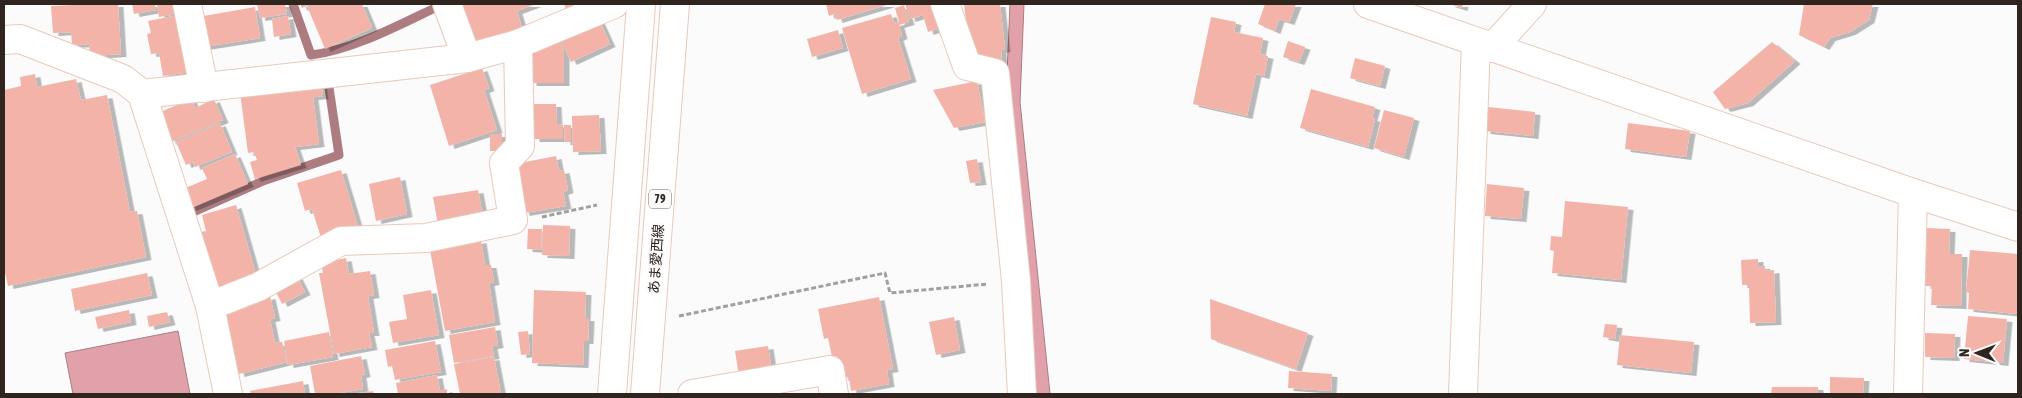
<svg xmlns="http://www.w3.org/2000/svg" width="2022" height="398" font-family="'Asap Condensed','Noto Sans JP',sans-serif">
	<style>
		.water { fill: #e1a1aa; stroke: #ac7c80 }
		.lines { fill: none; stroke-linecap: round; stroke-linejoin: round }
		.stream { stroke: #ac7c80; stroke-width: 9 }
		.building { fill: #f3b3a9; filter: url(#shadow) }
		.street-casing { stroke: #e9c9b9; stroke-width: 30 }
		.primary-casing { stroke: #e9c9b9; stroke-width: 30 }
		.path { stroke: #a49e9c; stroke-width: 3; stroke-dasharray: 5 2.5; stroke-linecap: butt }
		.street { stroke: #fff; stroke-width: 28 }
		.primary { stroke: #fff; stroke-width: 28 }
		.labels { text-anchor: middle; stroke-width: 4.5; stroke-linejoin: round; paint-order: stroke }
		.shield { fill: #fbfbfb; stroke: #6d6460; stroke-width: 1 }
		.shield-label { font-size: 12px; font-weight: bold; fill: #30241e }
		.street-label { font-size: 14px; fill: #30241e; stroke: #fbfbfb }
	</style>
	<defs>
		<filter id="shadow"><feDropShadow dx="5.5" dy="3" stdDeviation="0" flood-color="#0004"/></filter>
	</defs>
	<rect width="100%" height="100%" fill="#fbfbfb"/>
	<!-- water -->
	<g class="water">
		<path d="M1010,4H1024L1020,102L1050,394H1035L1006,98Z"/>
		<path d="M178,331L190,394H73L65,353Z"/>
	</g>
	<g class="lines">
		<!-- stream -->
		<g class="stream">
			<path d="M293,4L311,55C353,50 401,24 439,6"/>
			<path d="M189,214L263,181L339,155L328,81"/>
		</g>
	</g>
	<!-- building -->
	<g class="building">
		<path d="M93,4H118L121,54L90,56L89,44L72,45L71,32L53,33L51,6Z"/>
		<path d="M132,4H155L156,10L134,14Z"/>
		<path d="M157,4H175L177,14L159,17Z"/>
		<path d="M257,4H285L287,14L260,18Z"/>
		<path d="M300,4H362L372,28L325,49L307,6L302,8Z"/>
		<path d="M461,4H536L517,11L522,28L474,43Z"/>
		<path d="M564,4H577L566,9Z"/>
		<path d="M826,4H890L837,20L835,14L829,16Z"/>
		<path d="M905,4H939L946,26L928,32L923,15L910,19Z"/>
		<path d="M964,4H1000L1005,49L1001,50L1002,65L970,53Z"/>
		<path d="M1265,4H1296L1289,22L1279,19L1275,31L1258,24Z"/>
		<path d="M1449,4H1463L1462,8Z"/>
		<path d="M1804,4H1873L1869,20L1850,32L1830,38L1824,47L1799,35Z"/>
		<path d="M904,5L909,22L899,25L902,36L898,38L911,79L862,94L842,28L891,14L894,23L899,22L895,8Z"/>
		<path d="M255,7L260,38L203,47L198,17Z"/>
		<path d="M179,15L189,72L163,76L159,53L151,54L147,34L151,33L148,21Z"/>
		<path d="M288,16L291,34L274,37L272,19Z"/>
		<path d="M1211,17L1236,22L1234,32L1263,38L1260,54L1268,56L1264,76L1256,74L1247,116L1193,104Z"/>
		<path d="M599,20L610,44L571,62L560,38Z"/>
		<path d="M838,30L843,48L812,57L807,39Z"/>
		<path d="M557,36L564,50V83H531V48Z"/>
		<path d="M1288,41L1305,47L1299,62L1283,57Z"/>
		<path d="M1772,42L1795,61L1748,103L1725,109L1713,92Z"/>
		<path d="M1355,58L1385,66L1380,86L1350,78Z"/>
		<path d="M482,68L489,88L484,90L497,130L449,146L430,85Z"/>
		<path d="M35,74L37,87L76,79L81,100L107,95L130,212L137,211L146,257L8,286L4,268V90L21,86L20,77Z"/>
		<path d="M977,81L985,122L954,128L933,90Z"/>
		<path d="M321,82L323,96L313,97L319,144L295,147L301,165L255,179L250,162L257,160L254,152L248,153L240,92Z"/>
		<path d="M1311,89L1375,107L1372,118L1375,119L1368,147L1300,128Z"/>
		<path d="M191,99L195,108L214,99L223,120L171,142L158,113Z"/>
		<path d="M533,104H556L557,124L563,125V139H534Z"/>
		<path d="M1488,107L1535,112L1533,136L1485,131Z"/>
		<path d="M1384,110L1414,118L1404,157L1374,148Z"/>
		<path d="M599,115L601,151L573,152L572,116Z"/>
		<path d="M220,123L232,152L195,167L193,162L186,165L176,142Z"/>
		<path d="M1628,123L1690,131L1686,157L1625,149Z"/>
		<path d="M564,125H571V142H565Z"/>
		<rect x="490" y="134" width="12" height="17"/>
		<path d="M235,154L248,184L191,208L183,189L207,179L202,168Z"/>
		<path d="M556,156L559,171L564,170L568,190L563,192L566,206L524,213L515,164Z"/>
		<path d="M977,159L981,182L970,183L966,161Z"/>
		<path d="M341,170L359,230L322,241L312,209L305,211L297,183Z"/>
		<path d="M400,177L407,214L376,221L369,184Z"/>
		<path d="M1487,184L1524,188L1521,219L1485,216Z"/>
		<path d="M478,190L483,217L438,225L433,197Z"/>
		<path d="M1565,201L1628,207L1621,280L1552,273L1554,251L1550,250L1551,236L1562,237Z"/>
		<path d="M236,205L257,278L214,291L197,233L206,231L202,215Z"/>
		<path d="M543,225L570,226L569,256L542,255Z"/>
		<path d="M1927,228L1950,229L1949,254H1962L1961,306L1931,305L1932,286H1925Z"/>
		<path d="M528,229H542L541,250L527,249Z"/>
		<path d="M481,240L485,265H491L494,282L489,283L495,322L445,331L430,250Z"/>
		<path d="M1970,250L2018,254V314L1968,309L1969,293L1966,292Z"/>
		<path d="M346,258L349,274L370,271L374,295L368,296L374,333H369L372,347L334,354L319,273H323L321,263Z"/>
		<path d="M1758,259V266H1765V271L1774,270L1776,322L1750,323L1749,285H1742L1741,260Z"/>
		<path d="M147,273L152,295L75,311L71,289Z"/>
		<path d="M297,276L305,292L282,304L274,288Z"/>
		<path d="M431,290L439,335L393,343L389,322L407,319L403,295Z"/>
		<path d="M534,290L586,292L585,318H589L588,341H584L583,365L532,363Z"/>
		<path d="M270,296L275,318L270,319L275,343L282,342L287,362L239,374L223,307Z"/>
		<path d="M879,297L893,369L887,370L889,384L851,391L849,377L843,378L838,356L832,357L828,338L824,339L818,309Z"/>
		<path d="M1210,299L1308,333L1296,369L1211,339Z"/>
		<path d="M129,310L131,322L98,329L95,317Z"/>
		<path d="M167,312L170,322L149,327L147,316Z"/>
		<path d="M1968,316L2007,319L2003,363L1964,359Z"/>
		<path d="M954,317L960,350L936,355L929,322Z"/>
		<path d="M1605,324L1617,325L1615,339L1603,337Z"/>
		<path d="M495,327L498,345L492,346L494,356L454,363L449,335Z"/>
		<path d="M528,331L530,354L521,355L518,332Z"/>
		<path d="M329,332L333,357L288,365L284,341Z"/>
		<path d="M1925,333L1955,334L1954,358L1925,357Z"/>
		<path d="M1620,335L1694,342L1691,373L1617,365Z"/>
		<path d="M435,341L441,372L395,380L392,366L388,367L385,350Z"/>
		<path d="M768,346L771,365L765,366L766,371L739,376L735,351Z"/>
		<path d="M361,356L365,374L361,375L363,389L334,394H315L310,366Z"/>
		<path d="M494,357L501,394H460L454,364Z"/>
		<path d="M1289,371L1332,374L1331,391L1288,388Z"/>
		<path d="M437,375L440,391L447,389V394H398L396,383Z"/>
		<path d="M1830,377L1864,378L1863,394H1830Z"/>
		<path d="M303,381L305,394H251L250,391Z"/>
		<path d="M1772,387H1818V394H1771Z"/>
		<path d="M373,391L374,394H359V393Z"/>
	</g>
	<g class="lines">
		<defs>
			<g id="street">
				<path d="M187,4L204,88"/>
				<path d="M447,4L467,58"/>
				<path d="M945,4L967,66L995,73L1016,281L1022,394"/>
				<path d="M1368,4L1913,193L2018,227"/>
				<path d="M4,40L20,39L123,79L142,94L210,306L228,394"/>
				<path d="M1492,48L1532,4"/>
				<path d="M142,94L467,58L518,44L614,4"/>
				<path d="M210,306L258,287L341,241L426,238L513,220L504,163L520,146L518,44"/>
				<path d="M692,394L830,370L834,394"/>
				<path d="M1463,394L1476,43"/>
				<path d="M1908,394L1913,193"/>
			</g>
			<g id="primary">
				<path d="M612,394L641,4"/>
				<path d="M645,394L675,4"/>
			</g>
		</defs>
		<!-- street casing -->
		<use href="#street" class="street-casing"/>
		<!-- primary casing -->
		<use href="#primary" class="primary-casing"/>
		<!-- path -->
		<g class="path">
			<path d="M542,217L597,205"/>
			<path d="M679,316L885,273L890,293L988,284"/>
		</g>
		<!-- street -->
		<use href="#street" class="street"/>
		<!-- primary -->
		<use href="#primary" class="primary"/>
	</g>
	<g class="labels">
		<!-- shield labels -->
		<rect class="shield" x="649" y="189.5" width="22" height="19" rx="4"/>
		<g class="shield-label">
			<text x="660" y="203">79</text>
		</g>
		<!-- street labels -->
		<g class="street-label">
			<text transform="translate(656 259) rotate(-86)" y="5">あま愛西線</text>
		</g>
	</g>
	<!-- border -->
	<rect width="2022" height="398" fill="none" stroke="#30241e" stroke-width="10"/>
	<!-- north arrow -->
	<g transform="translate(1977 353) rotate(271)" stroke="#fbfbfb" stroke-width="4" paint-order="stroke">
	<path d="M0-4L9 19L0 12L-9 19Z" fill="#30241e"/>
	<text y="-8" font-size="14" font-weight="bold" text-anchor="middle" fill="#30241e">N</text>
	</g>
</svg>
